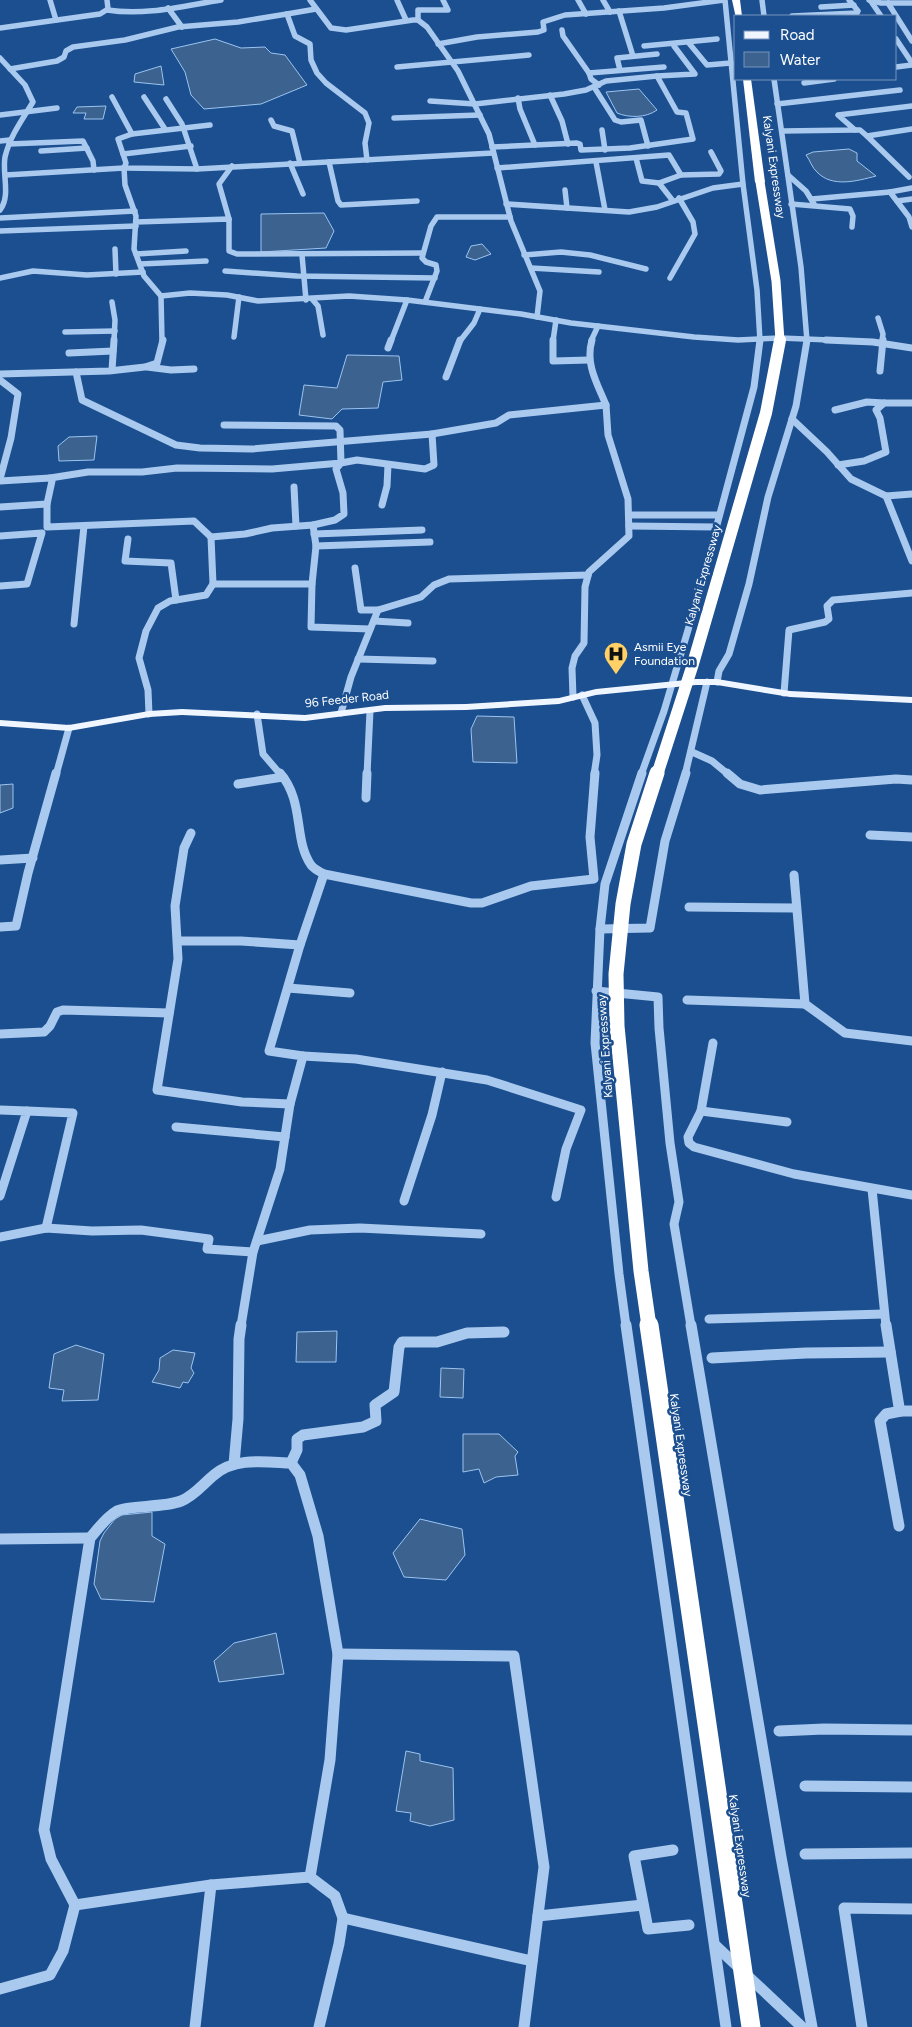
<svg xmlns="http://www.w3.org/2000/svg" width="912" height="2027" font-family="Figtree,sans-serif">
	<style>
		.water { fill: #3c6290; stroke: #9cc4f0 }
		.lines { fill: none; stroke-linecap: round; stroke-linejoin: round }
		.minor-far3 { stroke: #a9c9ee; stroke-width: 5.5 }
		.minor-far2 { stroke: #a9c9ee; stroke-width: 7 }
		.minor-far1 { stroke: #a9c9ee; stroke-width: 9 }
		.minor { stroke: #a9c9ee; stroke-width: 11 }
		.major { fill: #f0f6ff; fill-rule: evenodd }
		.highway { fill: #fff; fill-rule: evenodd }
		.highway-bridge-far3 { stroke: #fff; stroke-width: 9 }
		.highway-bridge-far2 { stroke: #fff; stroke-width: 12 }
		.highway-bridge-far1 { stroke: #fff; stroke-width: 15 }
		.highway-bridge { stroke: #fff; stroke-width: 19 }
		.labels { text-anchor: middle; stroke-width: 5; stroke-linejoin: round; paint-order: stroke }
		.street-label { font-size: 12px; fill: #fff; stroke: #1b4f8f }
		.poi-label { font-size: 12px; fill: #fff; stroke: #1b4f8f; text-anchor: start }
	</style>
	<rect width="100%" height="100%" fill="#1b4f8f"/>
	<!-- water -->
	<g class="water">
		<path d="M215,39L241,48L265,47L271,53L285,55L307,85L261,104L204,109L191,95L185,72L171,49Z"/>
		<path d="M161,66L164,85L134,82L135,74Z"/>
		<path d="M639,89L657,110C646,118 629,118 617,113L606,92Z"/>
		<path d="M106,106L103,119H84L86,113H73L77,107Z"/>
		<path d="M849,149L857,153V161L876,176C857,181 832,188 817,172C812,168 810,160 806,155L813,152Z"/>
		<path d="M324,213L334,231L326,248L261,252V214Z"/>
		<path d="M482,244L491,254L475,260L466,257L471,246Z"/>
		<path d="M347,355L399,356L402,380L383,382L378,408L342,409L332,419L299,415L304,385L337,388Z"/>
		<path d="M97,436L94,460L59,461L58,446L69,437Z"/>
		<path d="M477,716L514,717L517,763L473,762L471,729Z"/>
		<path d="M13,784V808L0,813V785Z"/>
		<path d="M337,1331L336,1362H296L297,1332Z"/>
		<path d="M76,1345L104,1354L98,1400L62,1401L64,1390L49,1388L54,1354Z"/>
		<path d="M173,1350L195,1353L191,1368L194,1373L188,1383L183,1382L180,1388L152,1382L159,1370L160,1358Z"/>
		<path d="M441,1368L464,1369L463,1398L440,1397Z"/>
		<path d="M463,1434H499L518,1452L515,1456L518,1475L496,1477L484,1483L479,1469L463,1472Z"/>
		<path d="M152,1512V1536L165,1544L154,1602L101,1599L94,1584L100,1541L104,1533L115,1519L122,1515Z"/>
		<path d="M420,1519L462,1529L465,1555L446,1580L404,1577L393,1553Z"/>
		<path d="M276,1633L284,1674L219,1682L214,1661L234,1643Z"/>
		<path d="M406,1751L420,1754V1761L453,1768L454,1820L430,1826L410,1821L411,1813L396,1811Z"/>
	</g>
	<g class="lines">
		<!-- minor-far3 -->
		<g class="minor-far3">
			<path d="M50,0L56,20"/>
			<path d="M310,0L331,28L346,30L413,20H418L427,27L458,71L489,134L511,221L540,291L537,317"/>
			<path d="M397,0L406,20"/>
			<path d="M578,0L586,14"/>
			<path d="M603,0L610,12"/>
			<path d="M725,0L743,184L757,290L760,341"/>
			<path d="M762,0L764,16"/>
			<path d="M869,0L881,3H912"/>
			<path d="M870,0L881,16"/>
			<path d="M888,3L912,41"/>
			<path d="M821,7L854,5"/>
			<path d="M168,8L182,27"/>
			<path d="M316,9L287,14L295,36L310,44L311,60L317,73L326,83L365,113L369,123L365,143L367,160"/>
			<path d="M107,10C146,16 183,6 221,0"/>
			<path d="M619,11L633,56"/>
			<path d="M792,16L857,13L858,11L849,0"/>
			<path d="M418,20V10H448L443,0"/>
			<path d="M0,28L100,14L108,9L107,0"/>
			<path d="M562,30L563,36L589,73L591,79L599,85"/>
			<path d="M896,39L912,63"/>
			<path d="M688,42L707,65L731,63"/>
			<path d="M438,44L477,37L538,32L544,30L543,22L565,15L664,8L724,0"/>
			<path d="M644,46L717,39"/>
			<path d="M0,58L25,85L33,102C22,120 10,136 5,157C2,174 11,196 0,210"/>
			<path d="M397,67L529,55"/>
			<path d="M896,67L912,65"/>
			<path d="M10,69L57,61L64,57L66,51L73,47L125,40L178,27L238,22L287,14"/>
			<path d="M620,70L617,58L657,54"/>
			<path d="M589,73L664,67"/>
			<path d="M657,76L695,74L674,46"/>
			<path d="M774,79L801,267L807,341"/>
			<path d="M804,83L834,79"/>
			<path d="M594,87L615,120L621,122L641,120L648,146"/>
			<path d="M550,95L562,121L568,144"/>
			<path d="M112,97L132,134L118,139L126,163L124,168L197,169L493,153"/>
			<path d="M144,97L165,129"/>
			<path d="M518,98L520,109L535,145"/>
			<path d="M166,99L182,124L197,169"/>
			<path d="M430,101L475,104L564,94L586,90L606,81L657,76L677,112L686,113L693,139L630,148L581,150L580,144L577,143L492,147"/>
			<path d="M777,104L900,90"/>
			<path d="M0,115L57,108"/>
			<path d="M394,118L480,115"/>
			<path d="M271,120L274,126L292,131L300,163"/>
			<path d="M602,130L605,150"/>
			<path d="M855,130H860L867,136L912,129"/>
			<path d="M782,131L855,130L838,115L912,106"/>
			<path d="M132,134L210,125"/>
			<path d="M867,136L909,177"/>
			<path d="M0,141L10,140"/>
			<path d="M9,144L83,141L93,161L94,170"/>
			<path d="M41,151L87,148"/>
			<path d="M123,154L191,146"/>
			<path d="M636,158L642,181L659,183"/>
			<path d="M329,162L338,201L341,205L417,201"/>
			<path d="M596,162L605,210"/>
			<path d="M290,163L303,194"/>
			<path d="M497,168L669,155L681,175L659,183L673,201"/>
			<path d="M6,175L124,168L125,185L136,216L134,249L144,276L161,296L190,293L227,295L258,301L349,296L407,300L521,314L571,323L694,337L738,340L780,338L855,341"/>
			<path d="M681,175L719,174L721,171L711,152"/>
			<path d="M788,175L806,191L814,204"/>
			<path d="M912,188L890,192L909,217L912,227"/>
			<path d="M565,190L567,208"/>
			<path d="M812,199L890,192"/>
			<path d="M897,201L912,199"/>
			<path d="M506,204L629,212L657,207L713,188L743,184"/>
			<path d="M791,204L850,209L853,216L852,227"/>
			<path d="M0,218L135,211"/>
			<path d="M229,219L219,184L232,166"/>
			<path d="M136,222L229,219V251L237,254L423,253"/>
			<path d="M0,231L136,226"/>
			<path d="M115,249L116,274"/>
			<path d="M136,254L186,251"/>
			<path d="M302,255L306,300"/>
			<path d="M524,255L561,252L590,255L646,269"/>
			<path d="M140,264L206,261"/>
			<path d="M531,268L599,272"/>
			<path d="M225,271L297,276L435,278"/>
			<path d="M0,278L33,271L87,275L143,272"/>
			<path d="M670,278L695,234L693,222L679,198"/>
			<path d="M161,296L162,341"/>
			<path d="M312,299L318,306L323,335"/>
			<path d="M112,302L115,320L114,341"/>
			<path d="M425,302L437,271L436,265L426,262L422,258L431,226L437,217H510"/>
			<path d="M878,318L883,334L882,341"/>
			<path d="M65,332L115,331"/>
			<path d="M234,337L239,297"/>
			<path d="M391,341L407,300"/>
			<path d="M460,341L474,323L480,309"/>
			<path d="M553,341L556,320"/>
			<path d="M591,341L598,326"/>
		</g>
		<!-- minor-far2 -->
		<g class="minor-far2">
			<path d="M553,340V361L589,360"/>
			<path d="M826,340L873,342L912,348"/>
			<path d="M388,348L391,340"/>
			<path d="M69,353L113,351"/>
			<path d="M147,367L171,370L194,369"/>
			<path d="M112,370L114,340"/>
			<path d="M880,371L883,340"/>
			<path d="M76,372L82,400L176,445L200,448L252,449L432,434"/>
			<path d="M0,374L109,371L145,367L157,363L163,340"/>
			<path d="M446,377L460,340"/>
			<path d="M0,380L18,394L11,438L0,479"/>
			<path d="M835,410L867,402L884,403"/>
			<path d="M792,419L827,452L851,479L886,496L912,561"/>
			<path d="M838,465L864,461L886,452L880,418L876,410L884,403H912"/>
			<path d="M50,478L88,472H142L177,468L272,469L341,463L340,430L336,426L224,425"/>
			<path d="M0,481L50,478L52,481L47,504"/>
			<path d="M294,487L296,526"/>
			<path d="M886,496L912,494"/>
			<path d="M382,505L387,486L388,465"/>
			<path d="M0,507L47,504V527L194,521L211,537L245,534L272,528L313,525L335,520L344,514L343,493L336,469L341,463L357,460L425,469L434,465L432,434L496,423L509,415L606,405C597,383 585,364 592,340"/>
			<path d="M629,515H719"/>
			<path d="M629,526L716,527"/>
			<path d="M314,534L422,530"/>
			<path d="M0,536L42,533L27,584L0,586"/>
			<path d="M128,539L125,561L171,563L176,600"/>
			<path d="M316,546L430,542"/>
			<path d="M355,568L361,610H378"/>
			<path d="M213,584H312L316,546L313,525"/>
			<path d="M312,584L311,627L370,629"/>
			<path d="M374,621L408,623"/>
			<path d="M74,624L84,526"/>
			<path d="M358,659L433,661"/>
			<path d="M717,682L719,671L729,654L749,584L768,497L796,406L807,340"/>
			<path d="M784,693L789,630L825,622L829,619L827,606L833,600L912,593"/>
			<path d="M582,695L595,723L597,755L594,775"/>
			<path d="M573,697L572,668L575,656L584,643L585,587L589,572L629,536L628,499L608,435L606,405"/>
			<path d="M341,713L351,677L378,610L421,597L434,585L449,579L588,575"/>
			<path d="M149,714L148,690L139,658L146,631L158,608L170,601L206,595L213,584L211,537"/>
			<path d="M257,714L263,754L281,775"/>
			<path d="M692,752L712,761L729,775"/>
			<path d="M56,775L69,728"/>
			<path d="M367,775L370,711"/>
			<path d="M641,775L664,711L696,603L754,387L760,340"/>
			<path d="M685,775L707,682"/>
		</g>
		<!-- minor-far1 -->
		<g class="minor-far1">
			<path d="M727,773L740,784L760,790L896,779L912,780"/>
			<path d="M238,784L283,777"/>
			<path d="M366,798L367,773"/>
			<path d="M191,833L184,848L175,906L178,959L157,1090L242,1102L290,1104"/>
			<path d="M870,835L912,837"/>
			<path d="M0,860L33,858"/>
			<path d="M324,874L471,903H482L531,886L594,879L590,837L595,773"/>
			<path d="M794,875L805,1004L845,1033L912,1041"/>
			<path d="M689,907L796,908"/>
			<path d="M0,927L16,926L28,873L56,773"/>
			<path d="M600,929L650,928L665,841L686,773"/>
			<path d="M178,941H241L300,945"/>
			<path d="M288,988L350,993"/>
			<path d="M596,991L658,997L659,1028L670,1143L679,1202L674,1224L691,1326"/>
			<path d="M687,1000L805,1004"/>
			<path d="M0,1034L44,1032L50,1026L57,1012L63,1010L169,1013"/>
			<path d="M713,1043L701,1111L688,1137L689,1143L694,1147L794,1174L912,1195"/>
			<path d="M303,1056L356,1059L487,1080L581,1110L566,1149L556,1197"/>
			<path d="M0,1110L27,1111L0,1196"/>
			<path d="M27,1111L73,1113L46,1228"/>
			<path d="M701,1111L787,1122"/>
			<path d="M176,1127L285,1137"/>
			<path d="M872,1189L886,1326"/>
			<path d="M404,1201L432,1115L442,1072"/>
			<path d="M0,1237L46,1228L92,1231L141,1230L209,1239L207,1249L253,1252"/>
			<path d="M257,1241L310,1230L360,1228L481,1234"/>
			<path d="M709,1319L884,1314"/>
			<path d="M241,1326L253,1252L280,1169L290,1104L303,1056L269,1051L300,945L324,874C320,872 314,869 311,865C293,839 305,802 280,773"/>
			<path d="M626,1326L619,1274L595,1043L600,929L605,884L642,773"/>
		</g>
		<!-- minor -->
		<g class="minor">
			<path d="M626,1325L726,2027"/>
			<path d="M691,1325L781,1857L812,2027"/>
			<path d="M886,1325L899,1407L901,1411H912"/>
			<path d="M712,1358L806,1353L890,1352"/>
			<path d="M291,1463L297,1450V1439L303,1435L363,1427L376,1421L375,1405L394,1392L399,1347L402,1342H437L467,1333L504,1332"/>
			<path d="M234,1464L238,1419L239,1339L241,1325"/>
			<path d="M899,1526L880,1421L886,1414L901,1411"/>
			<path d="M0,1539L90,1538"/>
			<path d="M338,1654L514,1656L544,1867L524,2027"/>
			<path d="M779,1731L824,1729L912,1730"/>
			<path d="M805,1786L912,1787"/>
			<path d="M673,1850L634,1856L648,1929L689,1925"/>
			<path d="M805,1854L912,1853"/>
			<path d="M75,1905L51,1859L44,1830L90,1538C98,1529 106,1517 117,1511C130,1505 163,1508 181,1501C194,1496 203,1484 214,1475C235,1457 265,1462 291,1463L300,1475L318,1536L338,1654L330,1760L310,1877"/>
			<path d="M538,1916L643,1905"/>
			<path d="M343,1918L532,1961"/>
			<path d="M716,1946L802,2027"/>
			<path d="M0,1989L50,1975L63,1951L75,1905L211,1885L310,1877L335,1896L343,1918L339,1944L319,2027"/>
			<path d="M195,2027L211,1885"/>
			<path d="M862,2027L844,1908L912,1909"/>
		</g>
		<!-- major -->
		<path class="major" d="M696,679H717L790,691L912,697V703L790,697L717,685H696L596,695L559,704L466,710L385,711L305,721L182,715L149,717L69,731L0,726V720L69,725L149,711L182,709L305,715L385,705L466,704L559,698L596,689Z"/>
		<!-- highway -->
		<g class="highway">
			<path d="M732,0H740L742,16H736V18Z"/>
			<path d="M743,79H751L765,182L760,185L755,182Z"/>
		</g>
		<!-- highway-bridge-far3 -->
		<path class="highway-bridge-far3" d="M760,182L776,281L780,341"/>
		<!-- highway-bridge-far2 -->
		<path class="highway-bridge-far2" d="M657,775L692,667L766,413L780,340"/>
		<!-- highway-bridge-far1 -->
		<path class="highway-bridge-far1" d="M649,1326L641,1271L617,1026L616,974L623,904L634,844L657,773"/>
		<!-- highway-bridge -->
		<path class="highway-bridge" d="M649,1325L751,2027"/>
	</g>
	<!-- icons -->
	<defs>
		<symbol id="hospital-pin" viewBox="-11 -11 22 30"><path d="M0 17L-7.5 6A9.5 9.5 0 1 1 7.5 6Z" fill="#ffd166" stroke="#1b4f8f"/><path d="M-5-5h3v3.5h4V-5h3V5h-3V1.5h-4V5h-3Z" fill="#111"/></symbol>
	</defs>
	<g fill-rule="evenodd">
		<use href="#hospital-pin" x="602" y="640" width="28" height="38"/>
	</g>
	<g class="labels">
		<!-- street labels -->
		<g class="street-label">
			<text transform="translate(774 167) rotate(82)" y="4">Kalyani Expressway</text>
			<text transform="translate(703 575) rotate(-74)" y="4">Kalyani Expressway</text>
			<text transform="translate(347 699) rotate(-6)" y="4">96 Feeder Road</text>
			<text transform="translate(605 1046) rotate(-94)" y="4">Kalyani Expressway</text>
			<text transform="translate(681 1445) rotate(82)" y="4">Kalyani Expressway</text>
			<text transform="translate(740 1846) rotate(82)" y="4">Kalyani Expressway</text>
		</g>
		<!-- poi labels -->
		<g class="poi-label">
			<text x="634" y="651">Asmii Eye<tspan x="634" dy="14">Foundation</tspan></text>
		</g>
	</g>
	<!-- legend -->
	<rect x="734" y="15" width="162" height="65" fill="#1b4f8f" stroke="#7695bc"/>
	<rect x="744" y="31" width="25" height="8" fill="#f0f6ff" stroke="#7695bc"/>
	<text x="780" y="40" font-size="15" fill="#ffffff">Road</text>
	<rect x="744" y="52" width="25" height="15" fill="#3c6290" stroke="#7695bc"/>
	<text x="780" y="65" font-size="15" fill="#ffffff">Water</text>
</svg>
